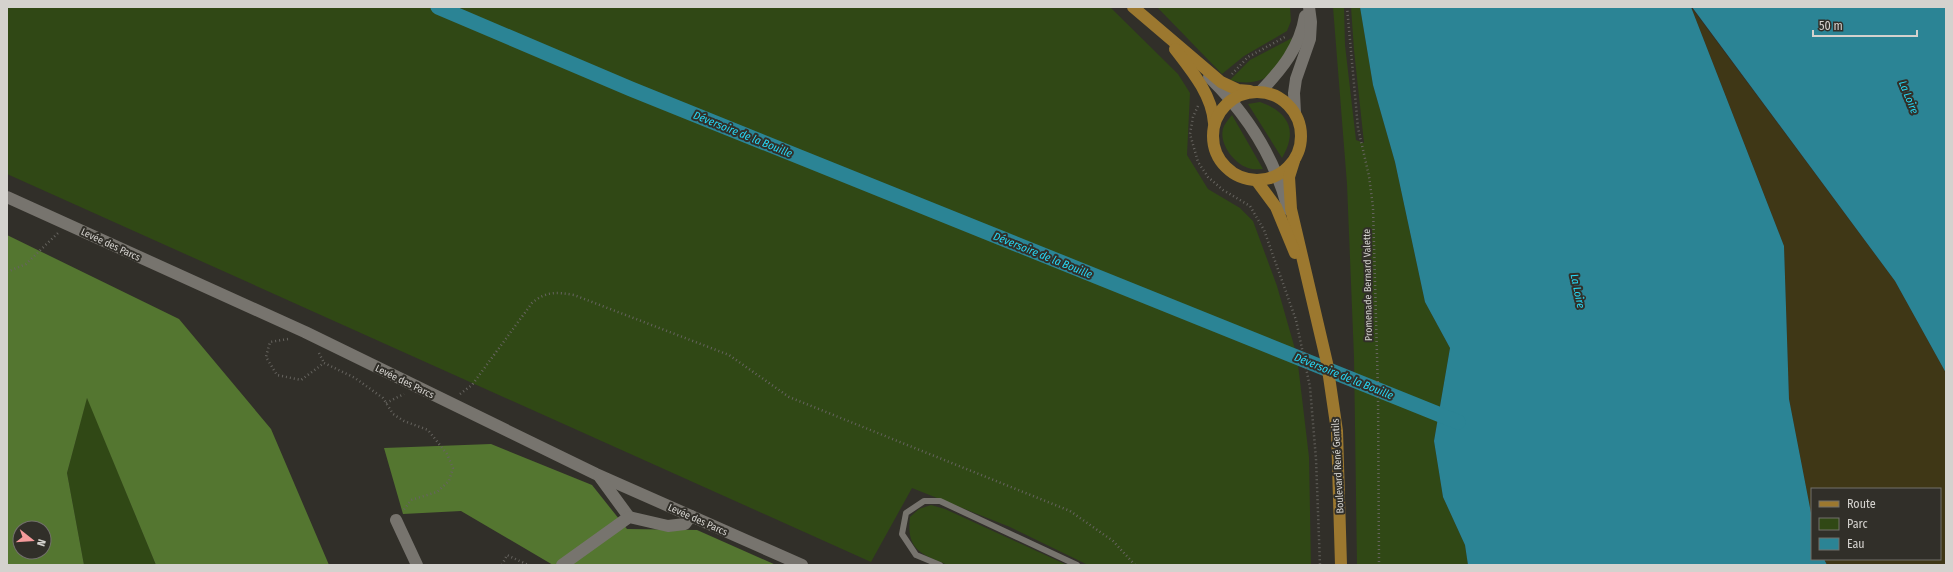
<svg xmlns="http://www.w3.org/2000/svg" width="1953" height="572" font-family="'Fira Sans Condensed',sans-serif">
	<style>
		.green { fill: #304815 }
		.forest { fill: #547630; fill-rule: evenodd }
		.sand { fill: #3f3716 }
		.water { fill: #2b8495 }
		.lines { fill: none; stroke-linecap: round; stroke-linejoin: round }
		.canal { stroke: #2b8495; stroke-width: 15 }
		.path { stroke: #66645f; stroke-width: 2.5; stroke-dasharray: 1 3; stroke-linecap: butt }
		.service { stroke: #77746e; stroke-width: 6 }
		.minor { stroke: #77746e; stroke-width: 12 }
		.secondary { stroke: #77746e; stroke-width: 12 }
		.primary { stroke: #9c782f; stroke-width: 12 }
		.labels { text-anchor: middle; stroke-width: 4; stroke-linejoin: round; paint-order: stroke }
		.street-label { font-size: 10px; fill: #d4d2ce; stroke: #312f29 }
		.water-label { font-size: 11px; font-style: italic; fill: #26d8f6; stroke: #312f29 }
	</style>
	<rect width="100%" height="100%" fill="#312f29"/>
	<!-- green -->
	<g class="green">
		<path d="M7,7H1110L1178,74L1190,93L1187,155L1208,189L1240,208L1253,221L1277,286L1297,356L1309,457L1311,565H1088L1010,527L912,488L871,562L7,174Z"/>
		<path d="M1157,7H1290L1291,21L1287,31L1244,56L1222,74Z"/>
		<path d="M1333,7H1344L1345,45L1356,140L1364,143L1354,50L1351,7H1360L1373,85L1395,162L1425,302L1450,348L1434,441L1443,497L1465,545L1468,565H1357L1354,357L1347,184Z"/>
		<path d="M1292,38C1283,69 1264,90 1230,80L1250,60Z"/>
		<path d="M1260,102C1289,112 1298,131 1282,158L1248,104Z"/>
		<path d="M1232,115L1263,169C1258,169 1253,170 1248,168C1233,163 1217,141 1224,126C1226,122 1229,119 1232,115Z"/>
		<path d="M87,397L156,565H84L67,473Z"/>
		<path d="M931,505L945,509L1067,565H948C921,554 906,550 910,517L919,509Z"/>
	</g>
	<!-- forest -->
	<g class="forest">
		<path d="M7,235L179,319L271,429L329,565H156L87,398L67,473L84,565H7ZM20,528H44V552H20Z"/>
		<path d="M491,444L592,485L627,529L697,530L776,565H553L461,511L403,514L384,448Z"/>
	</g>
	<!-- sand -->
	<path class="sand" d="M1691,7L1895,281L1946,373V565H1827L1824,559H1940V489H1812V518L1789,399L1784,246Z"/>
	<!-- water -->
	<g class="water">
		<path d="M1360,7H1691L1784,246L1789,399L1812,518V559H1824L1827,565H1468L1465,545L1443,497L1434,441L1450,348L1425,302L1395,162L1373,85Z"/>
		<path d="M1692,7H1946V373L1895,281Z"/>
	</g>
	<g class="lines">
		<!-- canal -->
		<path class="canal" d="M438,7L631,89L1458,422"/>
		<!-- path -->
		<g class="path">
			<path d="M1347,7L1358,128L1369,176L1373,207L1378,392L1379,565"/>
			<path d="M1232,74L1248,57L1285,37"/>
			<path d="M1198,106L1193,117L1190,134L1198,162L1208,177L1223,190L1250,206L1264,230L1296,320L1310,387L1316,459L1320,565"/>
			<path d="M7,272L26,264L58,233"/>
			<path d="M288,339L270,342L266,357L277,375L301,380L324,363L355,378L383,398L393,414L404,421L428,430L447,454L453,468L449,481L437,492L411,500L403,511"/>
			<path d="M319,353L324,363"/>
			<path d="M460,394L472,385L532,303C546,291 557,292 574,295L729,355L789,397L1070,511L1113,541L1135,565"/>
			<path d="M386,403L404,394"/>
			<path d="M502,565L507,555L528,565"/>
		</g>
		<!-- service -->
		<path class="service" d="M940,565L916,555L902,534L906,513L924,501H940L1077,565"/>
		<!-- minor -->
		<g class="minor">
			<path d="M1209,77C1246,113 1275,158 1288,209"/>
			<path d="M7,197L305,332L596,474L802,565"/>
			<path d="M599,476L629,517"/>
			<path d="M396,520L417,565"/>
			<path d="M562,565L629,517L668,526L685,524L691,516"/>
		</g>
		<!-- secondary -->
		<g class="secondary">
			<path d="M1261,91C1282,69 1300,47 1305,16"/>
			<path d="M1295,113L1294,93L1296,79L1310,39L1311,22L1309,7"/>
		</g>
		<!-- primary -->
		<g class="primary">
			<path d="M1133,7L1221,82L1238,90L1250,91"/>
			<path d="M1175,49C1192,71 1212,95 1214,123"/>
			<circle cx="1257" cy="136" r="44"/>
			<path d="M1294,161L1289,177L1291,209L1327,363L1337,431L1341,565"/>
			<path d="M1256,180L1276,207L1295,253"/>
		</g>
	</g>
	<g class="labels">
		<!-- street labels -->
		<g class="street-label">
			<text transform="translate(111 244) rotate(25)" y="4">Levée des Parcs</text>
			<text transform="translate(1367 285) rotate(-91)" y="4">Promenade Bernard Valette</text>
			<text transform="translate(405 381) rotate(26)" y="4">Levée des Parcs</text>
			<text transform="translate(1337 466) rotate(-93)" y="4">Boulevard René Gentils</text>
			<text transform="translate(698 519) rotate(24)" y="4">Levée des Parcs</text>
		</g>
		<!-- water labels -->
		<g class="water-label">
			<text transform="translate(1909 97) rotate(68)" y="4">La Loire</text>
			<text transform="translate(743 134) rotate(22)" y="4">Déversoire de la Bouille</text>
			<text transform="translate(1043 255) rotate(22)" y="4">Déversoire de la Bouille</text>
			<text transform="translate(1578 291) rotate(78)" y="4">La Loire</text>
			<text transform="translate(1344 376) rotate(22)" y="4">Déversoire de la Bouille</text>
		</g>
	</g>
	<!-- border -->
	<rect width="1953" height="572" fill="none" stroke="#d4d2ce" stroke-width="16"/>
	<!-- legend -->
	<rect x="1811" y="488" width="130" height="72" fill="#312f29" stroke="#72706b"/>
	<rect x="1819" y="501" width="20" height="6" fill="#9c782f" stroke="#72706b"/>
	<text x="1847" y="508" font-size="12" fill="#d4d2ce">Route</text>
	<rect x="1819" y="518" width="20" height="12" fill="#304815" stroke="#72706b"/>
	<text x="1847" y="528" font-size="12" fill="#d4d2ce">Parc</text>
	<rect x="1819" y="538" width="20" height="12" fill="#2b8495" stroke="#72706b"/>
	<text x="1847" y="548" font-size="12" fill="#d4d2ce">Eau</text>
	<!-- north arrow -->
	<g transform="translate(32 540) rotate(107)"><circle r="19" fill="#312f29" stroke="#72706b"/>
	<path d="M0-3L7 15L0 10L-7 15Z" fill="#f59b9c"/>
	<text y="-6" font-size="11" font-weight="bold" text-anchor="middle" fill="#d4d2ce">N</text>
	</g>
	<!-- scale -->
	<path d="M1813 30v6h104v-6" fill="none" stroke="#d4d2ce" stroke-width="2"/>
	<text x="1819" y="30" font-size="12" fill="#d4d2ce" stroke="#312f29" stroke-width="3" paint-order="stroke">50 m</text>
</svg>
